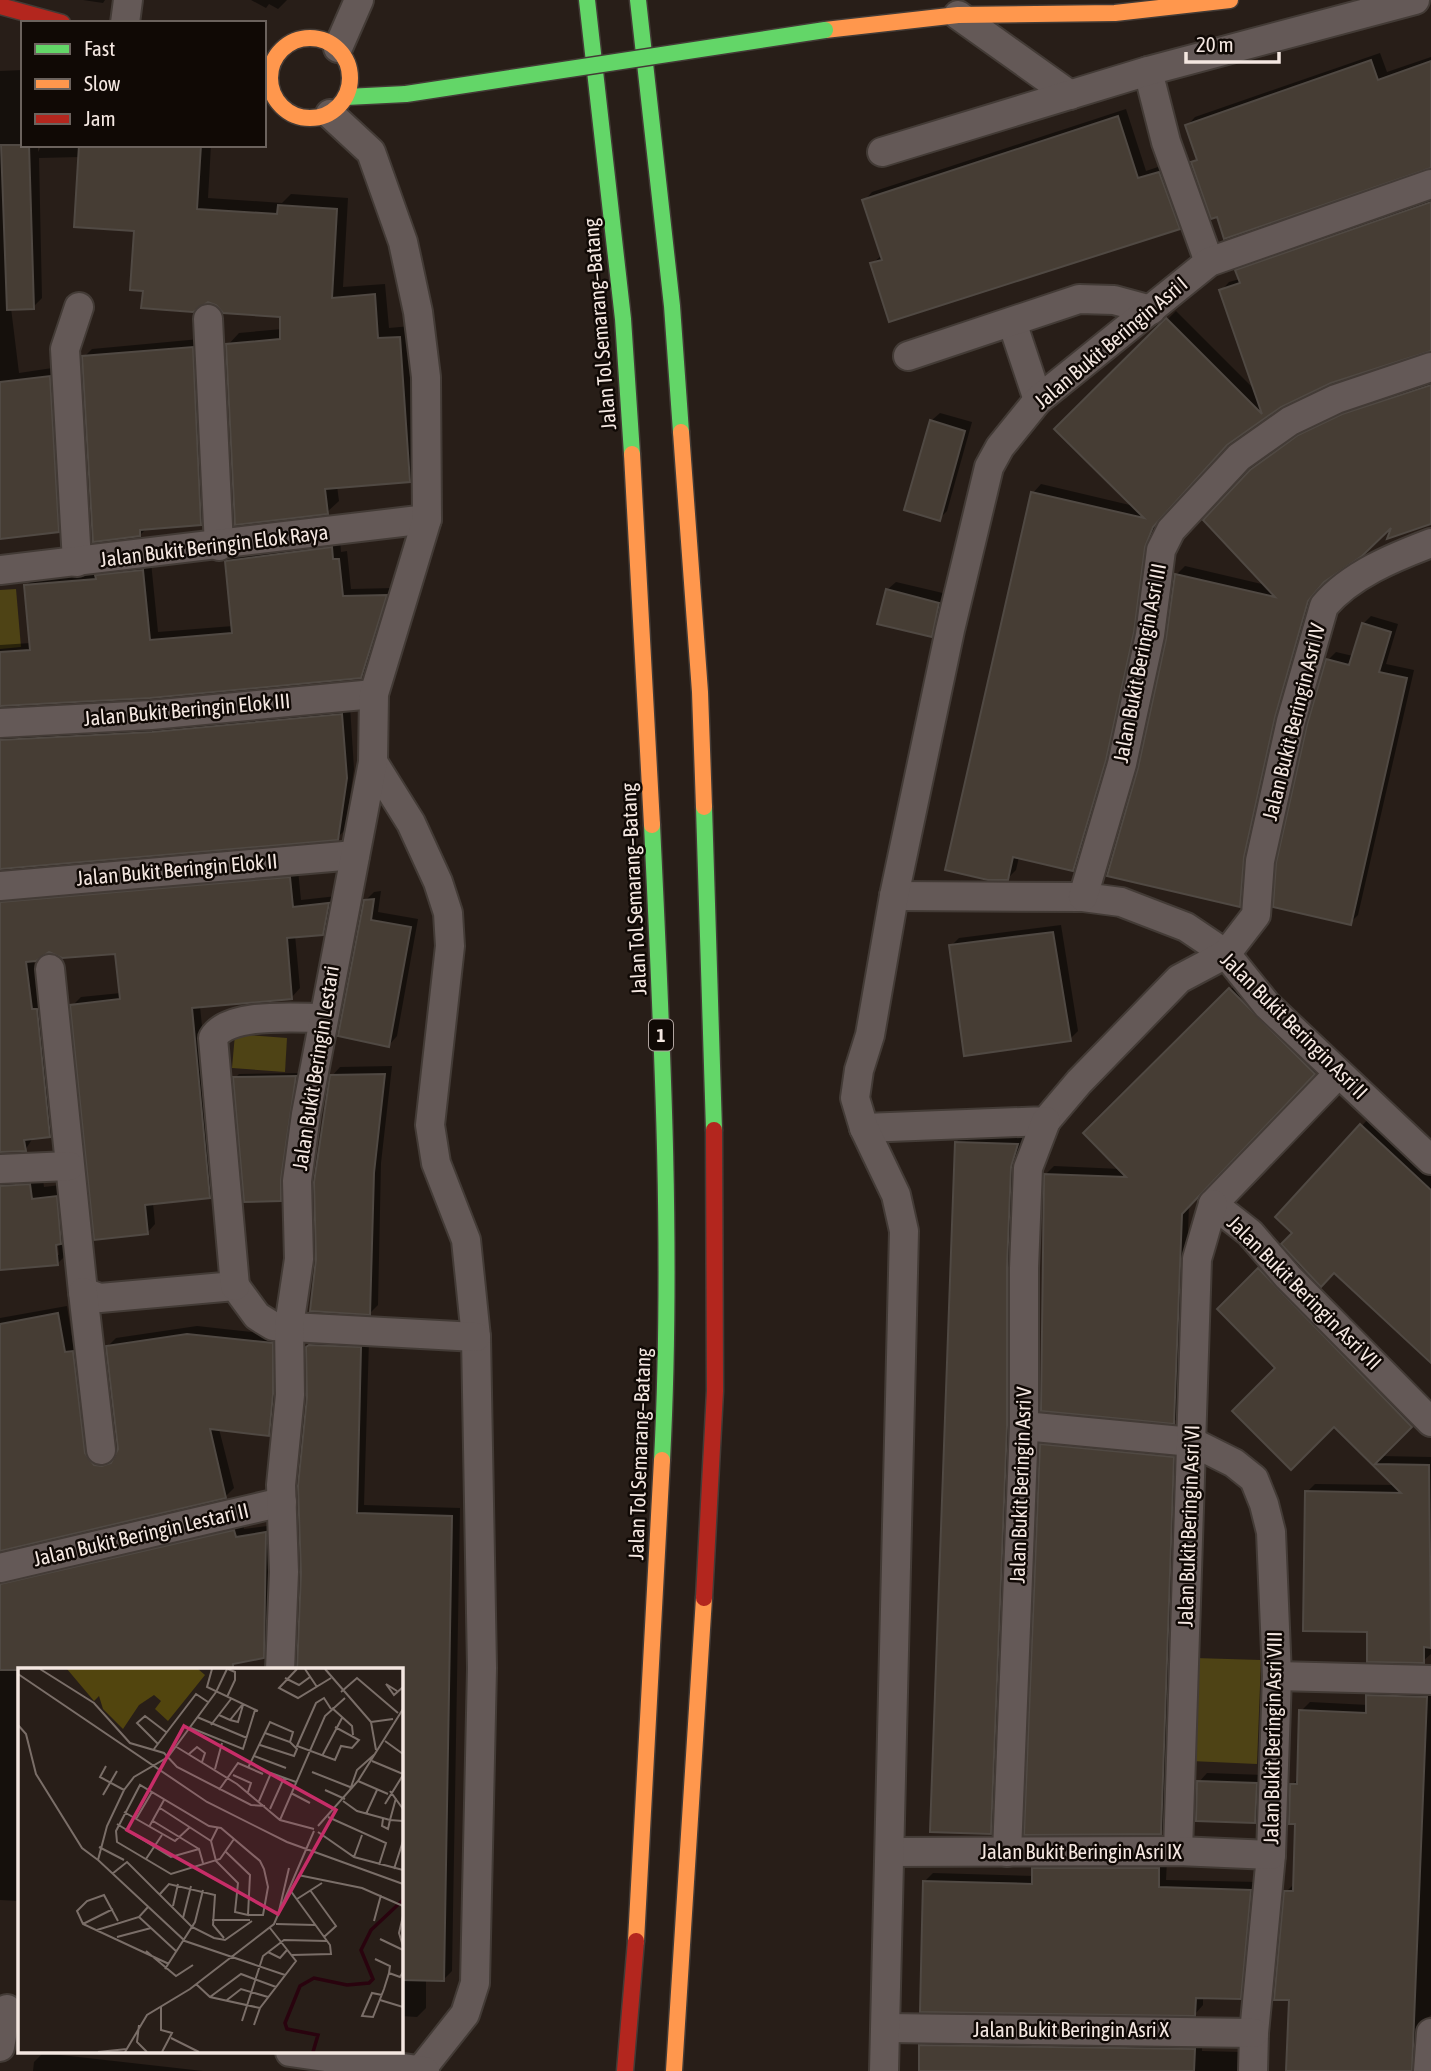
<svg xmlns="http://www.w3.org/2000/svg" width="1431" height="2071" font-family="'Asap Condensed',sans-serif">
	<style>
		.green { fill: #4e4315 }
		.shadow { fill: #0007; fill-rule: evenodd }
		.building { fill: #463d34; stroke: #504943; stroke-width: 2 }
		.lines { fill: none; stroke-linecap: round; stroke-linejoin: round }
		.street-casing { stroke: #433b36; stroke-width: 32 }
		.fast-casing { stroke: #433b36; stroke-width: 19 }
		.slow-casing { stroke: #433b36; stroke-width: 19 }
		.jam-casing { stroke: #433b36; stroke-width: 19 }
		.street { stroke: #645957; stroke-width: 28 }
		.fast { stroke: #63d668; stroke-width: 16 }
		.slow { stroke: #ff974d; stroke-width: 16 }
		.jam { stroke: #b3261e; stroke-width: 16 }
		.fast-bridge-casing { stroke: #433b36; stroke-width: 19; stroke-linecap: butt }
		.fast-bridge { stroke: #63d668; stroke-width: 16 }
		.labels { text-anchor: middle; stroke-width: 5; stroke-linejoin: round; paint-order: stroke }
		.shield { fill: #100905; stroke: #b0a49f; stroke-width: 2 }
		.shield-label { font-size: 19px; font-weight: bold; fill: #f4e7e1 }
		.street-label { font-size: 21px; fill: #f4e7e1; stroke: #100905 }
		.inset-river { fill: none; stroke: #29030e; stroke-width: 3.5 }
		.inset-road { fill: none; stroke: #7a6e68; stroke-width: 2 }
		.view { fill: #c72d68; fill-opacity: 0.15; stroke: #c72d68; stroke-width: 3.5 }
		.inset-edge { fill: none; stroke: #f4e7e1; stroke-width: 3.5 }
	</style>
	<rect width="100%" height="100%" fill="#281e18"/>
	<!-- green -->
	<g class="green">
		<path d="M16,589L21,647L0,649V590Z"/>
		<path d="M235,1034L287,1038L285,1072L232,1068Z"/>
		<path d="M1195,1658L1261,1660L1257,1764L1191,1761Z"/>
	</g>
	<!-- shadow -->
	<g class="shadow">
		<path d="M83,0H105L103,3Z"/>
		<path d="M251,0H287L278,9L269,4L266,8Z"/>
		<path d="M1380,53L1387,72L1431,57V167L1218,215L1193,162L1198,158L1187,126L1195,117Z"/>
		<path d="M23,70V145H38V152L42,145H211L208,198L282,203L291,194L348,198L343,287L385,284L389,328L411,326L421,469L409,481L337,486L339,501L327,512L228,345L239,333L282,329V315L144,290L135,229L80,157L39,158L42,298L33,307L11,308L19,373L59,367L67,521L58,530L0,523V71Z"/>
		<path d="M1126,109L1146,171L1167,164L1187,220L1179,228L872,264L882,255L864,201L872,192Z"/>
		<path d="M1431,197V350L1330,382L1280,406L1228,443L1167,508L1154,533L1141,622L1114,750L1081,861L1073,869L1019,857L1016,870L1008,878L1033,493L1041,484L1134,506L1056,429L1176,311L1256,391L1221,291L1229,282L1240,279L1237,271L1246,262Z"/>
		<path d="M200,339L209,515L201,523L147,528L140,535L84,357L92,349Z"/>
		<path d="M1431,380V522H1394L1320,585L1283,707L1248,896L1239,905L1140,768L1168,639L1176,575L1185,566L1266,585L1251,471L1309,427L1352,407Z"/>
		<path d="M940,413L972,422L947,511L939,519L931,421Z"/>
		<path d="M340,540L341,552L347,551L351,589L394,588L369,668L361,677L0,705V645L31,643L26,586L35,577L151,562L158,632L233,626L227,562L236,553Z"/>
		<path d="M896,582L947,594L939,627L931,635L887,590Z"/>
		<path d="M1371,616L1398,624L1386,664L1414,670L1358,915L1350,923L1328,660L1336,652L1353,656L1363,624Z"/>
		<path d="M350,706L354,769L345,830L337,838L0,868V727Z"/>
		<path d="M298,870L301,900L337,896L331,924L322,933L295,935L300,988L292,997L200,1006L218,1187L210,1196L153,1203L155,1224L147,1233L72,1006L81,997L121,993L116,952L49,950L34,960L58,1127L50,1135L33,1138L25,1150L0,1151V890Z"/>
		<path d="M381,891L378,912L418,919L397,1036L389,1045L365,901L374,892Z"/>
		<path d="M1061,925L1078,1031L1070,1039L951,946L959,938Z"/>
		<path d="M1239,981L1322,1065L1189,1204L1182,1413L1174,1422L1046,1174L1054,1166L1121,1169L1086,1133Z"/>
		<path d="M392,1066L381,1163L378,1305L370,1313L332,1076L340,1067Z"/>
		<path d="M299,1073L284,1174V1196L280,1200L235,1078L239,1074Z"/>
		<path d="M1370,1117L1431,1174V1361L1277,1217Z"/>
		<path d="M965,1134L1025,1137L999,1824L990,1832L956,1142Z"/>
		<path d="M42,1172L44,1187L69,1184L70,1251L57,1264L0,1254V1177ZM54,1236H57L59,1255H56Z"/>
		<path d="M1267,1261L1419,1417L1380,1456L1431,1457V1654L1423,1661L1368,1631L1307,1492L1315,1484L1396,1485L1220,1309Z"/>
		<path d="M67,1306L73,1344L81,1343L102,1457L116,1456L119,1449L108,1346L116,1338L197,1326L280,1335L277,1426L269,1434L219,1429L234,1488L226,1496L0,1549V1318Z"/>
		<path d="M316,1339L369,1340L364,1505L460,1508L452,1971L443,1980L426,1979V2008L417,2017L401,2016V1670H298L308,1348Z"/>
		<path d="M1050,1437L1182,1449L1168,1824L1160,1833L1042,1445Z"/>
		<path d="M243,1523L244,1529L274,1525L272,1648L263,1657L208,1670H19V1901L0,1900V1573Z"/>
		<path d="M1377,1687L1431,1689V2015L1422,2022L1419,2061L1424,2071H1288L1291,1999L1286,1892L1295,1883L1297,1822L1292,1785L1299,1778L1301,1711L1310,1702L1368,1705V1696Z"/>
		<path d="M1207,1773L1264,1775L1263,1812L1255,1821L1199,1782Z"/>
		<path d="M1167,1860L1166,1880L1258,1882L1248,1989L1240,1997L1203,1996V2005L1195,2014L925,1881L933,1873L1034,1876V1869L1043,1861Z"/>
		<path d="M929,2038L1202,2042V2051L1240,2052L1239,2071H920L921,2046Z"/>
		<path d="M43,2053L203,2071H33L34,2062Z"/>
	</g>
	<!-- building -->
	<g class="building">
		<path d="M1371,60L1378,80L1431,61V168L1224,239L1217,217L1211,219L1191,162L1197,160L1185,125Z"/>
		<path d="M1118,116L1138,178L1159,172L1180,229L889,322L870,263L882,260L862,200Z"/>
		<path d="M1,145H29L34,309L7,310Z"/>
		<path d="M79,145H201L197,209L277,214L278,205L337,209L332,298L375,294L378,338L400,337L410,482L325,489L328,514L235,525L226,344L280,339V317L223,313L216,305L208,302L193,312L141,308L143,291L130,290L134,231L74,227Z"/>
		<path d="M1431,202V351L1331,383L1281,407L1227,445L1153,527L1145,547L1134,632L1106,760L1073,871L1013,857L1008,880H988L945,870L1031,492L1144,518L1054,429L1166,318L1262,414L1219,290L1240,283L1235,270Z"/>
		<path d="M193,347L201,525L140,530V536L93,542L82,356Z"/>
		<path d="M50,376L59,532L0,539V382Z"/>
		<path d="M1431,385V524L1387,539L1391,528L1362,556L1324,582L1308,601L1275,717L1244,857L1240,907L1107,876L1138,768L1166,639L1175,574L1275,597L1203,520L1250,470L1298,435L1342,414Z"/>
		<path d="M930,420L965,431L940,521L904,510Z"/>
		<path d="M332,547L333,559H339L343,596L387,595L361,678L150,698L0,706V652L30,650L24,585L96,579L95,575L143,570L150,640L232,633L225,561Z"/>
		<path d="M886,589L939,603L932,637L877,624Z"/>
		<path d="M1362,623L1391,632L1379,672L1407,678L1351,925L1273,907L1276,863L1307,725L1326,659L1349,665Z"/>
		<path d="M342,714L347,778L338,840L0,869V740L152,732Z"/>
		<path d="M290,877L293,907L329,903L323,935L287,938L292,999L192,1008L210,1198L145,1205L148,1234L94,1240L70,1005L120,999L115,954L62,958L49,952L36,961L26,962L32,1009H37L50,1137L24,1140L26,1151L0,1152V902Z"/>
		<path d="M374,899L371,920L411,927L389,1047L338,1036L364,900Z"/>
		<path d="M1053,932L1071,1041L964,1056L949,945Z"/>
		<path d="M1229,988L1315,1074L1182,1214L1174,1424L1041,1411L1044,1174L1126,1177L1083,1133Z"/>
		<path d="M385,1074L374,1173L370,1315L310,1311L316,1259L314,1182L330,1075Z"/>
		<path d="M296,1076L281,1179V1201L244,1202L233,1077Z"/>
		<path d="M1360,1124L1431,1190V1363L1334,1273L1321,1287L1281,1244L1292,1233L1275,1217Z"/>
		<path d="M955,1142L1018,1144L1011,1167L1007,1267V1426L991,1834L930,1832Z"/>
		<path d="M30,1184L32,1199L57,1196L61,1244L56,1245L58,1265L0,1270V1186Z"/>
		<path d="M1258,1268L1412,1427L1375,1464L1429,1465L1431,1648L1424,1647V1663L1367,1662V1632L1303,1631L1305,1491L1401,1493L1334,1427L1291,1470L1232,1411L1275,1368L1217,1309Z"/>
		<path d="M58,1313L65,1352L73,1351L85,1453L94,1465L102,1466L111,1463L118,1449L106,1346L187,1334L273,1343V1394L269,1436L210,1429L226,1498L0,1551V1324Z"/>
		<path d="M309,1345L361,1347L357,1513L452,1516L444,1981L401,1980V1670H297L301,1573L298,1486L307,1397L306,1347Z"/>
		<path d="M1040,1444L1174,1457L1161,1834L1024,1835Z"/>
		<path d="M234,1530L236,1537L266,1532L264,1658L233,1664V1668L219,1670H0V1584Z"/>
		<path d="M1366,1695L1427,1697L1412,2071H1286L1289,2000H1274L1284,1891H1293L1295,1824H1289L1290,1784H1297L1299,1710L1366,1713Z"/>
		<path d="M1197,1781L1257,1783L1255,1823L1196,1821Z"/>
		<path d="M1032,1868H1159V1887L1251,1890L1241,1999L1196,1998L1195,2016L920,2012L923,1881L1032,1884Z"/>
		<path d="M919,2045L1195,2049L1194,2071H919Z"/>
	</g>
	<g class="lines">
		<defs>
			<g id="street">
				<path d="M958,15L1070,95"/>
				<path d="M125,23L128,0"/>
				<path d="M338,48L359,0"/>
				<path d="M1148,71L1166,142L1209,262"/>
				<path d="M882,152L1148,71L1415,0"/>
				<path d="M208,319L219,546"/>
				<path d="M1012,322L1038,400"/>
				<path d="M908,356L1079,299L1114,300L1151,310"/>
				<path d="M77,562L65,349L79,307"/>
				<path d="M0,570L427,519"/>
				<path d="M0,723L151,715L374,694"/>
				<path d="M373,762L411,823L438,882L448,913L450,946L430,1125L436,1163L466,1240L476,1337L482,1668L475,1983L465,2014L420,2071"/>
				<path d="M0,886L355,855"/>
				<path d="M894,896L1083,897L1121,902L1186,927L1226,954L1267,1005L1431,1160"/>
				<path d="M1083,897L1122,764L1150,635L1161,550L1171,530L1239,457L1290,421L1336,399L1431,367"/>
				<path d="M50,969L83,1292L100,1298L235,1286L257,1316L273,1326L476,1337"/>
				<path d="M1338,1074L1213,1204L1250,1233L1288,1277L1431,1422"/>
				<path d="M864,1128L1046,1121L1079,1082L1179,979L1226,954L1256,915L1260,861L1291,721L1324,606C1350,575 1394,557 1431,543"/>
				<path d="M0,1169L69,1166"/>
				<path d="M235,1286L213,1038C228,1012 295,1018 322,1018"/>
				<path d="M83,1292L101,1450"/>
				<path d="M1024,1426L1192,1442L1234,1463L1254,1479L1264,1504L1271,1532L1277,1676L1271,1855L1254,2033L1253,2071"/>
				<path d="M0,1568L282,1502"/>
				<path d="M280,1670L284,1572L281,1485L290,1395L289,1326L299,1259L297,1181L306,1114L373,762L374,694L427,519L426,377L418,312L403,242L371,152L330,114"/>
				<path d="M1277,1676L1431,1680"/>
				<path d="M1178,1851L1197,1259L1213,1204"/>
				<path d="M892,1852L1178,1851L1271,1855"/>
				<path d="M1007,1852L1024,1426V1268L1028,1168L1046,1121"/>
				<path d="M887,2028L1254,2033"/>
				<path d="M0,2047L7,2009"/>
				<path d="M290,2052L425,2071"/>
				<path d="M884,2071L904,1231L896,1195L864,1128L855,1098L859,1070L870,1035L894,896L950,630L989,467L1000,447L1038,400L1209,262L1431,184"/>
				<path d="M1428,2071L1431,2033"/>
			</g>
			<g id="fast">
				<path d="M587,0L623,319L632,454"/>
				<path d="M638,0L672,306L681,432"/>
				<path d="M346,97L406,94"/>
				<path d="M704,807L714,1130"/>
				<path d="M652,825C662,1036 673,1249 662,1460"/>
			</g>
			<g id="slow">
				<path d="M825,30L958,15L1115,13L1230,0"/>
				<circle cx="310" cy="78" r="40"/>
				<path d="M681,432L700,692L704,807"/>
				<path d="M632,454L652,825"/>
				<path d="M636,1941L662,1460"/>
				<path d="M674,2071L704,1598"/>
			</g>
			<g id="jam">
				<path d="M0,6L62,23"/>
				<path d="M704,1598L715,1391L714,1130"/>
				<path d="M625,2071L636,1941"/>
			</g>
		</defs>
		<!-- street casing -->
		<use href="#street" class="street-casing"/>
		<!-- fast casing -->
		<use href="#fast" class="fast-casing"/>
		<!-- slow casing -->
		<use href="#slow" class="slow-casing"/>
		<!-- jam casing -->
		<use href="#jam" class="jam-casing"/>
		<!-- street -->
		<use href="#street" class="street"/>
		<!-- fast -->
		<use href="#fast" class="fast"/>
		<!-- slow -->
		<use href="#slow" class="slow"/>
		<!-- jam -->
		<use href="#jam" class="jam"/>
		<defs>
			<path id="fast-bridge" d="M406,94L825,30"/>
		</defs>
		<!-- fast-bridge casing -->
		<use href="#fast-bridge" class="fast-bridge-casing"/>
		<!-- fast-bridge -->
		<use href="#fast-bridge" class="fast-bridge"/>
	</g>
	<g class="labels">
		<!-- shield labels -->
		<rect class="shield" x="649" y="1019.5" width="24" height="31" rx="5"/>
		<g class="shield-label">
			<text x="661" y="1042">1</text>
		</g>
		<!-- street labels -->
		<g class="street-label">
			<text transform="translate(600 324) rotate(-95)" y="7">Jalan Tol Semarang–Batang</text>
			<text transform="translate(1111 343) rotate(-40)" y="7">Jalan Bukit Beringin Asri I</text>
			<text transform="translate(214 546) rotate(-7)" y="7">Jalan Bukit Beringin Elok Raya</text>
			<text transform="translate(1140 663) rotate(-79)" y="7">Jalan Bukit Beringin Asri III</text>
			<text transform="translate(187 710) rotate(-5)" y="7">Jalan Bukit Beringin Elok III</text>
			<text transform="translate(1294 722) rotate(-76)" y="7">Jalan Bukit Beringin Asri IV</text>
			<text transform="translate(177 870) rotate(-5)" y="7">Jalan Bukit Beringin Elok II</text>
			<text transform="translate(634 889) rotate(-93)" y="7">Jalan Tol Semarang–Batang</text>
			<text transform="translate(1294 1026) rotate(45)" y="7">Jalan Bukit Beringin Asri II</text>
			<text transform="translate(316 1068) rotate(-81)" y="7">Jalan Bukit Beringin Lestari</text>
			<text transform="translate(1304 1293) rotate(45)" y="7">Jalan Bukit Beringin Asri VII</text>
			<text transform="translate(640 1454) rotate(-88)" y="7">Jalan Tol Semarang–Batang</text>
			<text transform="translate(1021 1485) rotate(-88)" y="7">Jalan Bukit Beringin Asri V</text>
			<text transform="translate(1189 1526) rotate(-88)" y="7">Jalan Bukit Beringin Asri VI</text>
			<text transform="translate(141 1535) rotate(-13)" y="7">Jalan Bukit Beringin Lestari II</text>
			<text transform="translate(1273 1738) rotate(-89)" y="7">Jalan Bukit Beringin Asri VIII</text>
			<text x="1081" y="1859">Jalan Bukit Beringin Asri IX</text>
			<text x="1071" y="2037">Jalan Bukit Beringin Asri X</text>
		</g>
	</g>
	<!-- overview -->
	<g transform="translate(18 1668)">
		<rect width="385" height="385" fill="#281e18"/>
		<path d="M49,1H180L187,7L150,53L137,41L143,33L136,27L121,37L105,61L85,41L81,28L76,33Z" fill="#52450e"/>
		<path class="inset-river" d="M295,384L300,367L269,361L267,355L282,318L296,310L329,317L351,315L355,311L343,282L353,262L385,232"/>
		<path class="inset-road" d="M22,1L76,35L112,75L146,85L159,99L233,137L247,138M194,1L189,19L240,43M209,1L198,24L150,89L116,109L106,122L89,158L80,192L167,273L267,307M279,1L261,20L280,30L313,10M287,1L299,19M307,1L353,54L358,82M0,6L189,134L269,174L385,216M267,10L281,17L292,9M379,23L368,16L376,27L385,19M323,24L339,10L380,45M209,29L217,12V4L210,1M314,40L334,58L335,67M313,41L306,30L298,35L279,78L317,92L323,78L334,80L341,72L317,59M201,47L212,52L224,37M179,49L229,70M212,52L220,54L225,37M353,54L375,51M0,57L8,66L18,106L64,180L80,192M193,57L213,31M173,60L225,81L237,42M367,73L385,86M140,76L119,55L127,48L148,64M242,77L276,88L279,81L272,74L247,65M157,78L219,116L262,152L296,161M136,81L178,26L190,34M171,86L179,79L187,85L184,94M236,88L268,100M304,88L324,50M354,93L385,106M88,98L82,109L106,122M230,100L252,54L275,64L272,74M197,101L204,75M294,104L332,119M215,107L233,115L230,124M340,113L370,126M201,122L220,95L245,106M307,122L327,131M332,122L339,102L357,86M372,123L385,141M273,125L292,135M85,127L99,103M241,133L253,105L278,114M325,133L339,143L372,152L378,130M367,136L385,107M142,140L193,173M252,141L266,110M106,144L157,173L172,159M348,146L359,122M310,149L368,175L361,197M118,151L134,124M365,151L364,158L370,161L372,152L385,153M262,152L307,48L327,30M135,153L181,181M99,156L153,189L181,181L185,195M300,158L340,113L385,41M131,159L146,132M200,159L193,173L198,193L220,215L217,244L230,247L232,207L208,184M300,164L336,189L385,202M216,171L202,191L153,206L99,174L98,163L122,117L191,158L203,160L242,193L246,201L250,219L245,247H230M81,179L106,192M336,189L344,167M128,191L144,167M376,201L385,173M94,206L109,194L174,259L196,270L207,272L234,253M280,207L344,220L385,238M272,222L312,277L313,286L274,287M292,222L318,258L306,269M142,226L151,216L197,227L195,257L206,270M279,231L304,215M155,238L160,216M261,243L271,200M385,248L381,265L385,278M121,249L159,284M165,250L173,218M194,252H232M100,253L86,227L69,233L59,243L65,256L151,296M356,253L363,227M65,256L95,241M258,256L297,257M79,262L121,249L130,239M99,269L133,260M362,271L385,282M128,283L158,308L175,297M250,284L262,290L269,282M357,291L372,298L371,305L382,309L385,304M147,301L177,254L185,222M178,316L192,329L242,340M364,327L354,325L344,348L355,349L366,321L371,305M192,329L223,306L258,319M209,332L223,321L250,329M362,332L385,339M143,338V362L154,365L144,384M224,353L245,288L266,272L309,273M121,357L119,374L129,384M236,357L242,340L278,293L252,260M153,370L181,384M80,384L109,381M107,384L129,347L172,321L256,256L296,163"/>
		<path class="view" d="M166,58L318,142L260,246L109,162Z"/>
		<rect width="385" height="385" class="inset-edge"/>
	</g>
	<!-- legend -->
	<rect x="21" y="21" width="245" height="126" fill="#100905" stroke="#6b625d" stroke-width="2"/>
	<rect x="35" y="44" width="35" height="10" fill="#63d668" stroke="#6b625d" stroke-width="2"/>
	<text x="84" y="56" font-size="21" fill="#f4e7e1">Fast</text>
	<rect x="35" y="79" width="35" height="10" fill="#ff974d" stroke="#6b625d" stroke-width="2"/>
	<text x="84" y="91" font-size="21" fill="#f4e7e1">Slow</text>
	<rect x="35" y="114" width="35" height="10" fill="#b3261e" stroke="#6b625d" stroke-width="2"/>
	<text x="84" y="126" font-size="21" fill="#f4e7e1">Jam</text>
	<!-- scale -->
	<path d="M1186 52v10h93v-10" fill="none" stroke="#f4e7e1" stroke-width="3.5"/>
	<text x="1196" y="52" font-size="21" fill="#f4e7e1" stroke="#100905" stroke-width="5" paint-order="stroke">20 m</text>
</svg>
